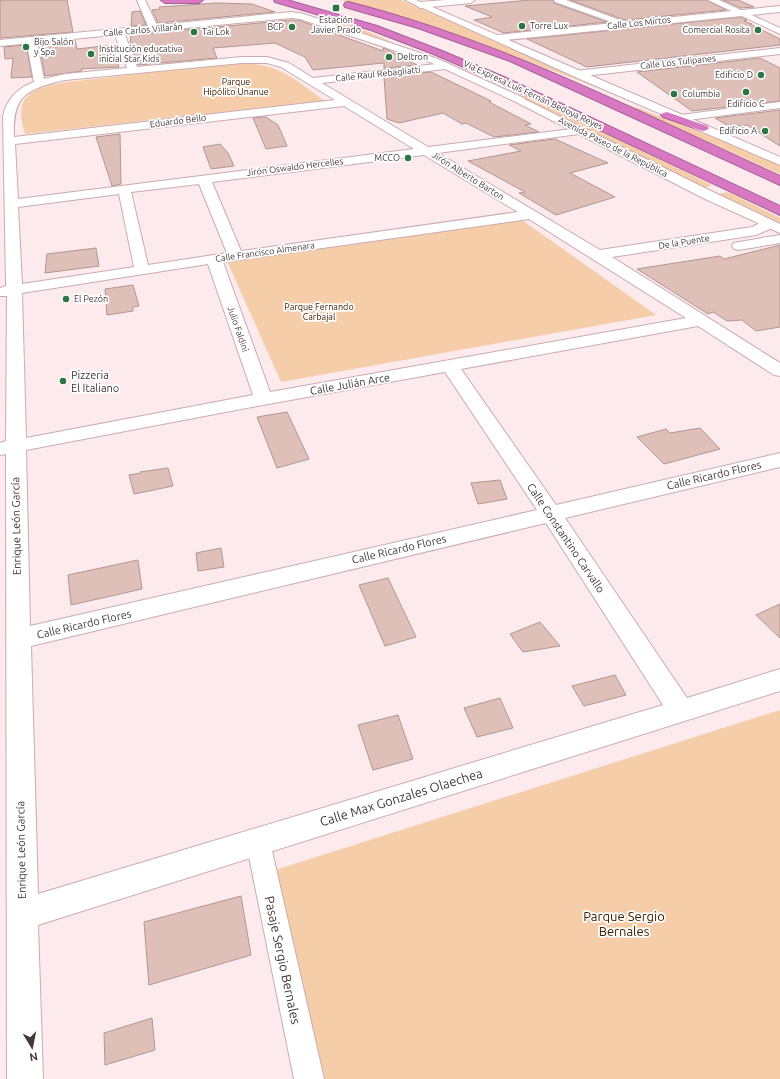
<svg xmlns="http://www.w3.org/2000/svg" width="780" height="1079" font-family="Ubuntu,sans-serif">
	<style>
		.green { fill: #f6cda9 }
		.building { fill: #dec0b8; stroke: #b2968f }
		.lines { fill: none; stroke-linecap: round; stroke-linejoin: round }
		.pedestrian-casing { stroke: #caabb1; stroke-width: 2 }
		.minor-casing { stroke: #caabb1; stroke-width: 2 }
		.tertiary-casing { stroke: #caabb1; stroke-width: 2 }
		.secondary-casing { stroke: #caabb1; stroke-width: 2 }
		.motorway-casing { stroke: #a46193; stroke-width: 2 }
		.pedestrian { fill: #fff; fill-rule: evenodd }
		.minor { fill: #fff; fill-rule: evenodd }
		.tertiary { fill: #fff; fill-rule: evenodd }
		.secondary { fill: #fff; fill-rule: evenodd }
		.motorway { fill: #d878c3; fill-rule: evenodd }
		.poi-dot { fill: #2d7644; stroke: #fff; stroke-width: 1.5 }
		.labels { text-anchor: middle; stroke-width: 3.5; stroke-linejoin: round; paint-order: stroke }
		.far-poi-label { font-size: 9px; fill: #433739; stroke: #fff; text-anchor: start }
		.far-street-label { font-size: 9px; fill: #433739; stroke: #fff }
		.far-park-label { font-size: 9px; fill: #3f2100; stroke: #fff }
		.poi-label { font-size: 11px; fill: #433739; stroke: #fff; text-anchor: start }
		.street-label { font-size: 11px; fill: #433739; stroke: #fff }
		.near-street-label { font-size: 13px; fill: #433739; stroke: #fff }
		.near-park-label { font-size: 13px; fill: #3f2100; stroke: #fff }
	</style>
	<rect width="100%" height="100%" fill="#fdeaed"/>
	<!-- green -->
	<g class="green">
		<path d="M342,0H401L635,102C538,65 442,27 342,0Z"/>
		<path d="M321,16L372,33L392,42L316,18Z"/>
		<path d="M235,63C279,63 291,77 325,101L25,134C12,94 33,88 67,82Z"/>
		<path d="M516,89L712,185L702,189L536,107L513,90Z"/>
		<path d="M628,106L638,108L736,146L780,165V174Z"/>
		<path d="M728,192L780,218V223L718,194Z"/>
		<path d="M522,220L656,315L281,382L227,261Z"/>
		<path d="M780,710V1079H323L272,871Z"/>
	</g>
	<!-- building -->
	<g class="building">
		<path d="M0,0H67L73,32L0,38Z"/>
		<path d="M530,0H553L554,3L607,22L504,33L474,20L492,17L465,6Z"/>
		<path d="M570,0H707L726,10L625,20Z"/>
		<path d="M723,0H738L754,7L741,8Z"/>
		<path d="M216,3L252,4L275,12L158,23L152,10L160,9L159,7Z"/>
		<path d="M140,11L146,25L131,26L132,12Z"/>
		<path d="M741,17L747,20L744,21L752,24H750L780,39V45L587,67L527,39Z"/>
		<path d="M291,20H298L383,51V48L388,50L417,65L384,68V63L313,70L305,57L275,43L213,48L217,58L138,65L130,44L131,35Z"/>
		<path d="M75,40L77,49L112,45L119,67L81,69L82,71L45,76L39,44Z"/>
		<path d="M26,45L32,77L11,78L13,58L5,59L4,47Z"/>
		<path d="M760,58L780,68V101L692,111L637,72Z"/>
		<path d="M431,72L491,101L489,102L531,124L525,125L539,132L494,137L466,123L462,124L443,113L399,123L387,119L384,77Z"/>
		<path d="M780,110V146L747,125L730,127L715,118Z"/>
		<path d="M266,117L278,125L287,146L266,149L253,118Z"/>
		<path d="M120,134L121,184L112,186L96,137Z"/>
		<path d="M555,139L608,163L570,173L615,197L556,215L519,193L525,192L468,161L521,151L509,145Z"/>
		<path d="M220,144L228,153L234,166L211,169L203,147Z"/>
		<path d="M780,245V327L756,331L742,320L727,321L713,312L708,314L637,269L720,256L724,259Z"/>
		<path d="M96,248L99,266L45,273L47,254Z"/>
		<path d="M133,285L139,306L133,307V311L107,315L105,289Z"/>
		<path d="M287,412L309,459L277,468L257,417Z"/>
		<path d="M700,428L720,449L664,464L637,437L666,429L670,433Z"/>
		<path d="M168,468L173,486L134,494L129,475L141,473L140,472Z"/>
		<path d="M500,480L507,499L478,504L471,483Z"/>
		<path d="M221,548L224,567L198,571L196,553Z"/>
		<path d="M138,560L142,589L71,605L68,575Z"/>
		<path d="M388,578L416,637L385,646L359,585Z"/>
		<path d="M780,604V638L756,615Z"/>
		<path d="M540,622L560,646L523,652L510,634Z"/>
		<path d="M615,675L626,695L584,706L572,686Z"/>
		<path d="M500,698L513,728L477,737L464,708Z"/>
		<path d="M398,715L413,759L373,770L358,725Z"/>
		<path d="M241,896L251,955L149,985L144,922Z"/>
		<path d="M152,1018L155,1050L105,1065L104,1033Z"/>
	</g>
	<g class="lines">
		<defs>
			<g id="pedestrian">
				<path d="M780,102V108L681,121L676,118L681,115Z"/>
				<path d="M258,830L267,834L270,842L324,1079H294L246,842L249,834Z"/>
			</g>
			<g id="minor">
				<path d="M445,0H475L471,3L420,8L416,5L420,2Z"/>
				<path d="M554,0H566L625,22L780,6V12L497,41L492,38L497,35L614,23L555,2Z"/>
				<path d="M119,29L124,32L137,67L242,57H267L289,63L313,78L445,63L449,64L450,66L445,69L322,83L428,147L579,128L583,129L585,131L583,133L579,134L438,153L600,250L752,227L758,224L760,219L765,218L770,219L772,226L770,229L756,235L612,257L780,363V376L774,375L698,326L461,369L556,505L780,453V467L565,518L687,698L780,669V691L38,925L43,1079H7L6,454L0,455V443L6,441L7,296H0V288L6,286L3,116C7,98 18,88 34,82L27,44L32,38H38L40,40L37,44L44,79L65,74L127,68L114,32ZM242,63H267L281,67L335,100L14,137C12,95 27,89 65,80ZM344,106L414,149L18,199L15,144ZM424,155L518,212L241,251L212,182ZM199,184L227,253L148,265L131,192ZM119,194L134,267L22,284L18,207ZM529,219L686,318L270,392L223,262ZM208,264L253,395L26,438L22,293ZM445,372L537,510L30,626L26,450L263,405ZM546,523L663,705L38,894L31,646Z"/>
				<path d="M780,48V54L576,77L571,74L576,71Z"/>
				<path d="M780,235V243L739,250L734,249L732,246L734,243L739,242Z"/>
			</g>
			<g id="tertiary">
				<path d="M137,0H145L157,25L291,12L304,14L438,59L524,98L525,100L524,102H516L432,63L300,19L291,18L0,46V40L148,26Z"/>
				<path d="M708,0H719L780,28V34Z"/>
			</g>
			<g id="secondary">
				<path d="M405,0H416L780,157V165L582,80Z"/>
				<path d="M520,97L713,192L780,224V233L703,198L516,102L515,100Z"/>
			</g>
			<g id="motorway">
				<path d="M161,0H203L199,3H165Z"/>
				<path d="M274,0H287L377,26L442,51L504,77L780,206V215L496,81L436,55L371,30L275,2Z"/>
				<path d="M348,2C499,40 639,112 780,176V185L510,61L418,28L345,7L344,5L345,3Z"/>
				<path d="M667,112L707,126L709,128L707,130L703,131L663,117L661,115L663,113Z"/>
			</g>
		</defs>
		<!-- pedestrian casing -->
		<use href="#pedestrian" class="pedestrian-casing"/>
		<!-- minor casing -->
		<use href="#minor" class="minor-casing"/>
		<!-- tertiary casing -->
		<use href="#tertiary" class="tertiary-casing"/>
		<!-- secondary casing -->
		<use href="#secondary" class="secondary-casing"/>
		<!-- motorway casing -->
		<use href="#motorway" class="motorway-casing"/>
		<!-- pedestrian -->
		<use href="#pedestrian" class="pedestrian"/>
		<!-- minor -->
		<use href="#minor" class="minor"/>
		<!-- tertiary -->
		<use href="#tertiary" class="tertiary"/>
		<!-- secondary -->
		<use href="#secondary" class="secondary"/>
		<!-- motorway -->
		<use href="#motorway" class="motorway"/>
	</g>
	<!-- markers -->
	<g class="poi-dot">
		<rect x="332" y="4" width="8" height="8" rx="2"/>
		<circle cx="522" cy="26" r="4"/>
		<circle cx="292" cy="27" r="4"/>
		<circle cx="758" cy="30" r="4"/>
		<circle cx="194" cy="32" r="4"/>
		<circle cx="26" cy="47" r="4"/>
		<circle cx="91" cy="54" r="4"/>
		<circle cx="389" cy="57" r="4"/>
		<circle cx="761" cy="75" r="4"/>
		<circle cx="746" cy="92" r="4"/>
		<circle cx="674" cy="94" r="4"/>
		<circle cx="765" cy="131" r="4"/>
		<circle cx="408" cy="158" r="4"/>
		<circle cx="66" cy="299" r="4"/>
		<circle cx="63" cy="381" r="4"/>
	</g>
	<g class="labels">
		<!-- far-poi labels -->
		<g class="far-poi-label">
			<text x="336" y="23" text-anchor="middle">Estación<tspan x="336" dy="10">Javier Prado</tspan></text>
			<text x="530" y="29">Torre Lux</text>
			<text x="284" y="30" text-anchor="end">BCP</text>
			<text x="750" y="33" text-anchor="end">Comercial Rosita</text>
			<text x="202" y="35">Tai Lok</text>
			<text x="34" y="45">Bijo Salón<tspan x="34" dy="10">y Spa</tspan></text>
			<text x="99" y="52">Institución educativa<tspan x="99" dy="10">inicial Star Kids</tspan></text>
			<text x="397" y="60">Deltron</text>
			<text x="753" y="78" text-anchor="end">Edificio D</text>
			<text x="682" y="97">Columbia</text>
			<text x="746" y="107" text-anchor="middle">Edificio C</text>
			<text x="757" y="134" text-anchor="end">Edificio A</text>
			<text x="400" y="161" text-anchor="end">MCCO</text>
			<text x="74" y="302">El Pezón</text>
		</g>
		<!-- far-street labels -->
		<g class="far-street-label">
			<text transform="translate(639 23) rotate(-6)" y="3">Calle Los Mirtos</text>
			<text transform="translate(143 30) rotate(-5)" y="3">Calle Carlos Villarán</text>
			<text transform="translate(678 62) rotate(-6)" y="3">Calle Los Tulipanes</text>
			<text transform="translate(378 74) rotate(-6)" y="3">Calle Raul Rebagliatti</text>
			<text transform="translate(533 95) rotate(25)" y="3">Vía Expresa Luis Fernán Bedoya Reyes</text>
			<text transform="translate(178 121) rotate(-7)" y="3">Eduardo Bello</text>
			<text transform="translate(613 147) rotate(27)" y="3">Avenida Paseo de la República</text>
			<text transform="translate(295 167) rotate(-7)" y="3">Jirón Oswaldo Hercelles</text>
			<text transform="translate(468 176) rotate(32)" y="3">Jirón Alberto Barton</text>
			<text transform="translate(684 242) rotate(-9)" y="3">De la Puente</text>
			<text transform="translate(265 252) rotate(-8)" y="3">Calle Francisco Almenara</text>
			<text transform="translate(238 329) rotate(71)" y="3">Julio Faldini</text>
		</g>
		<!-- far-park labels -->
		<g class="far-park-label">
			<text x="236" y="85">Parque<tspan x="236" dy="10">Hipólito Unanue</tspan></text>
			<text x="319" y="310">Parque Fernando<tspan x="319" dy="10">Carbajal</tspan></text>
		</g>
		<!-- poi labels -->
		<g class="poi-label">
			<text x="71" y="379">Pizzeria<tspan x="71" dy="13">El Italiano</tspan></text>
		</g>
		<!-- street labels -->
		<g class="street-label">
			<text transform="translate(350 384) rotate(-10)" y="4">Calle Julián Arce</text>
			<text transform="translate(714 475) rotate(-13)" y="4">Calle Ricardo Flores</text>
			<text transform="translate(16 526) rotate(-91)" y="4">Enrique León García</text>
			<text transform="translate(566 538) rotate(56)" y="4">Calle Constantino Carvallo</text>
			<text transform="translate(399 549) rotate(-13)" y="4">Calle Ricardo Flores</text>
			<text transform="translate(84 624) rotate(-13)" y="4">Calle Ricardo Flores</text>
			<text transform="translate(21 850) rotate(-91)" y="4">Enrique León García</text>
		</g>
		<!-- near-street labels -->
		<g class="near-street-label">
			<text transform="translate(401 797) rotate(-17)" y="5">Calle Max Gonzales Olaechea</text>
			<text transform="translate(283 960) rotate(78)" y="5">Pasaje Sergio Bernales</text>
		</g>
		<!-- near-park labels -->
		<g class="near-park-label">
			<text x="624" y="921">Parque Sergio<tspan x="624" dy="15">Bernales</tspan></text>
		</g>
	</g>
	<!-- north arrow -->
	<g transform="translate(32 1047) rotate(170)" stroke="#ffffff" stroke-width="3" paint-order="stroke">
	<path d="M0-3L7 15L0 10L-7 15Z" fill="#433739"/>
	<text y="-6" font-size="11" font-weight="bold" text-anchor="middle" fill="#433739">N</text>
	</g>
</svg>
